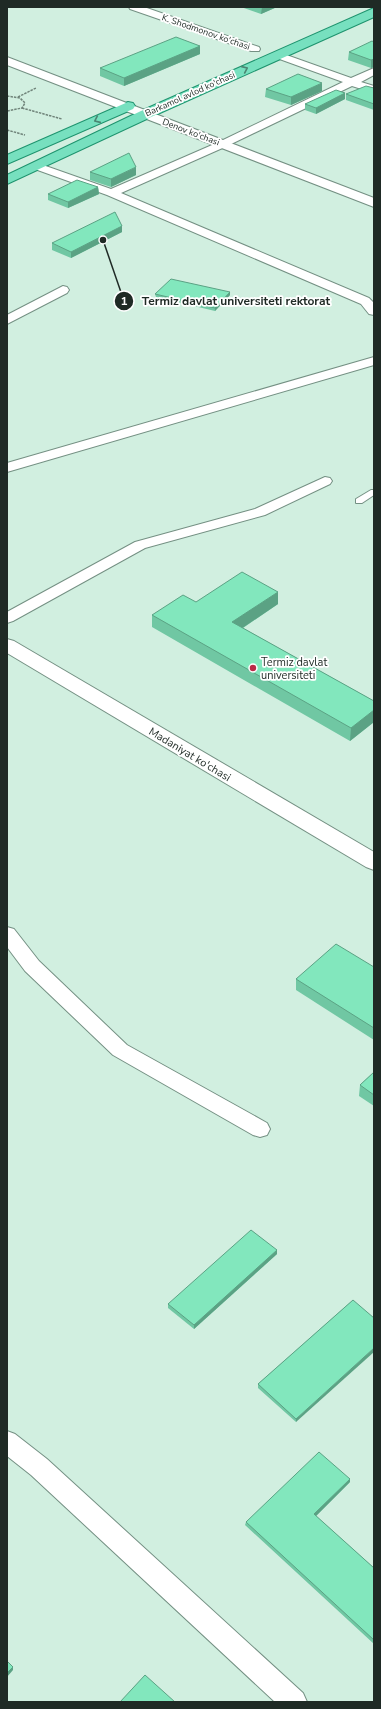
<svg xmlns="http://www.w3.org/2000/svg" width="381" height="1709" font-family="'Nunito Sans',sans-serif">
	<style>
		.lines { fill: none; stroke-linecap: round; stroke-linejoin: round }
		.lane-casing { stroke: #749083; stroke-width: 2 }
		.street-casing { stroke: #749083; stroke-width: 2 }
		.secondary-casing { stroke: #749083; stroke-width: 2 }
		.primary-casing { stroke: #1e936e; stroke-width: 2 }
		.path { stroke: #70847a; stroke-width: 1.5; stroke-dasharray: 2.5 1; stroke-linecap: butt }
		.lane { fill: #fff; fill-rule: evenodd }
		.street { fill: #fff; fill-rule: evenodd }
		.secondary { fill: #fff; fill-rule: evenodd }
		.primary { fill: #77e0bf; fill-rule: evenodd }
		.wall { fill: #70c7a3 }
		.shaded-wall { fill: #5ba284 }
		.building { fill: #82e7bd; stroke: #5ba284 }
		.oneway { stroke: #4b8572 }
		.poi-dot { fill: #ba2947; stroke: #fff; stroke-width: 1.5 }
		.labels { text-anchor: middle; stroke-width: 3.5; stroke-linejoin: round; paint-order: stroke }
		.far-street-label { font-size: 9px; fill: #1f2a25; stroke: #fff }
		.poi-label { font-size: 11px; fill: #1f2a25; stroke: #fff; text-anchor: start }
		.street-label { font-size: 11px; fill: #1f2a25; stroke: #fff }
		.leader { fill: none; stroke: #1f2a25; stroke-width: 1.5 }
		.callout-dot { fill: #1f2a25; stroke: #fff; stroke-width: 1.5 }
		.mark-label { font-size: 12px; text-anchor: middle; font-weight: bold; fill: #fff }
		.callout-label { font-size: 12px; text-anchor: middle; font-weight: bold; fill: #1f2a25; stroke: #fff; stroke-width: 3.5; stroke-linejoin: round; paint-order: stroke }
	</style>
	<rect width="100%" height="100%" fill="#d1efe0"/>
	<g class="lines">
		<defs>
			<path id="lane" d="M371,490H374V495L362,503H356V499Z"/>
			<g id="street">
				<path d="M129,7H144L259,47L260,49L259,51H251L130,9Z"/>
				<path d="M278,52L351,78L374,68V75L361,82L374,86V93L352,86L227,146L121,193L369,298L374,303V315L369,314L361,304L107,195L32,168L30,166L32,164H40L111,189L219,142L343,82L274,57L273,55Z"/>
				<path d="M63,286L67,287L69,290L67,293L7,324V315Z"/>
				<path d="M374,357V365L7,472V463Z"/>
				<path d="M325,477L330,478L332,481L330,484L265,515L145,548L13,621L7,623V612L135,542L255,509Z"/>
				<path d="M7,927L14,929L39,961L127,1045L267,1123L270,1129L267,1135L260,1137L253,1135L113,1055L25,971L7,947Z"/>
				<path d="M7,1431L15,1434L47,1459L303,1693L307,1702H275L31,1475L7,1456Z"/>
			</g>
			<g id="secondary">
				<path d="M7,57L374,198V207L7,65Z"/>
				<path d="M7,639L14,641L374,852V870L366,867L7,653Z"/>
			</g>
			<g id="primary">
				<path d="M374,8V17L151,117L7,184V175L141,111Z"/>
				<path d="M128,102L133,103L135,106L133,109L7,164V155Z"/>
			</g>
		</defs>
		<!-- lane casing -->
		<use href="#lane" class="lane-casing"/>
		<!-- street casing -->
		<use href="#street" class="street-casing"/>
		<!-- secondary casing -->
		<use href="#secondary" class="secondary-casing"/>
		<!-- primary casing -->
		<use href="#primary" class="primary-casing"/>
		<!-- path -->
		<g class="path">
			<path d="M7,96L20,98L25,103L22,108L7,111"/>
			<path d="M18,97L36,88"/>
			<path d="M22,108L62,119"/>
			<path d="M7,130L25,135"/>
		</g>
		<!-- lane -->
		<use href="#lane" class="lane"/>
		<!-- street -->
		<use href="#street" class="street"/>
		<!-- secondary -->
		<use href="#secondary" class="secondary"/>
		<!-- primary -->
		<use href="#primary" class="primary"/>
	</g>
	<!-- wall -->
	<g class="wall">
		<path d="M241,7H277L261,14Z"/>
		<path d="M374,42V67L371,68L348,60L349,52Z"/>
		<path d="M200,46V54L124,86L100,76V68Z"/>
		<path d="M374,88V110L346,100V94Z"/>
		<path d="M266,89L322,91L291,105L265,97Z"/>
		<path d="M345,93V99L316,114L305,110V104Z"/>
		<path d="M90,172L136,175L111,187L90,180Z"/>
		<path d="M98,187L99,194L68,208L48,200V194Z"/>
		<path d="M122,226V232L71,258L52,250V243Z"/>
		<path d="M230,292V295L215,311L156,297L155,294Z"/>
		<path d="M278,592V604L243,628L374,701V722L350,741L152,627V615L196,602Z"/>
		<path d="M374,967V1040L296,990V979Z"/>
		<path d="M374,1072V1106L359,1096L360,1085Z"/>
		<path d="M277,1250V1254L194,1329L168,1308V1304Z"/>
		<path d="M353,1300L296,1422L258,1388V1384Z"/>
		<path d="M350,1482L316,1516L374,1568V1644L245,1525L246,1522Z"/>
	</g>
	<!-- shaded-wall -->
	<g class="shaded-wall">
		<path d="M262,7H277L261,14Z"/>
		<path d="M200,46V54L124,86V78Z"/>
		<path d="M374,59V67L371,68V60Z"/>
		<path d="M322,83V91L291,105V97Z"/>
		<path d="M345,93V99L316,114V108Z"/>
		<path d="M136,167V175L111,187V179Z"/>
		<path d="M98,187L99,194L68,208V202Z"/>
		<path d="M122,226V232L71,258V252Z"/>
		<path d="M230,292V295L215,311V308Z"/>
		<path d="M278,592V604L232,635V622Z"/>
		<path d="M374,710V722L350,741L351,728Z"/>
		<path d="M277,1250V1254L194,1329V1325Z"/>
		<path d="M374,1348V1352L296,1422V1419Z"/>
		<path d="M350,1479V1482L314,1518V1514Z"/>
		<path d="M13,1667V1670L7,1677V1673Z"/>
	</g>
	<!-- building -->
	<g class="building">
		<path d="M176,37L200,46L124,78L100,68Z"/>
		<path d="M372,41L374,42V59L371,60L349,52Z"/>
		<path d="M298,74L322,83L291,97L266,89Z"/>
		<path d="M366,86L374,88V104L346,94Z"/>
		<path d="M336,90L345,93L316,108L305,104Z"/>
		<path d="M129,153L136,167L115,177L111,179L90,172Z"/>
		<path d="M77,180L98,187L68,202L48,194Z"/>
		<path d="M115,212L122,226L71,252L52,243Z"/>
		<path d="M171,279L230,292L215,308L155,294Z"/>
		<path d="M242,572L278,592L232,622L374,701V710L351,728L152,615L183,595L196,602Z"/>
		<path d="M336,944L374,967V1028L296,979Z"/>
		<path d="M374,1072V1095L360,1085Z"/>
		<path d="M251,1230L277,1250L194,1325L168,1304Z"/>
		<path d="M353,1300L374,1318V1348L296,1419L258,1384Z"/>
		<path d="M319,1452L350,1479L314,1514L374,1568V1640L246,1522Z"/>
		<path d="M7,1661L13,1667L7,1673Z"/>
		<path d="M145,1675L175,1702H120Z"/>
	</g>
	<!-- one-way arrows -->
	<defs><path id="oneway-chevron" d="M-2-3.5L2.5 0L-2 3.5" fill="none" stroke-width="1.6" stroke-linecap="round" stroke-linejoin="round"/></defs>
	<g class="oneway">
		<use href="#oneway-chevron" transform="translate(245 69) rotate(-24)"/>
		<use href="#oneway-chevron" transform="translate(97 120) rotate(156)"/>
	</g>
	<!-- markers -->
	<circle class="poi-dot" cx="253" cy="668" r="4"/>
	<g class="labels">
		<!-- far-street labels -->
		<g class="far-street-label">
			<text transform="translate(206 32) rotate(19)" y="3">K. Shodmonov ko'chasi</text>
			<text transform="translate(190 94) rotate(-24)" y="3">Barkamol avlod ko'chasi</text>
			<text transform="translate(191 132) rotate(21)" y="3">Denov ko'chasi</text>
		</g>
		<!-- poi labels -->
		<g class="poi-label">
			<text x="261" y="666">Termiz davlat<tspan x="261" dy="13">universiteti</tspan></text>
		</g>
		<!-- street labels -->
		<g class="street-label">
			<text transform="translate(190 754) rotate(31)" y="4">Madaniyat ko'chasi</text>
		</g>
	</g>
	<!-- callouts -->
	<path class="leader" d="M103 240L124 301"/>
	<g class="callout-dot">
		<circle cx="103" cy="240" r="4"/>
		<circle cx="124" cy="301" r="10"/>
	</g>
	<g class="mark-label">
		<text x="124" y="305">1</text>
	</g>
	<g class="callout-label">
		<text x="236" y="305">Termiz davlat universiteti rektorat</text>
	</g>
	<!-- border -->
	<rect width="381" height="1709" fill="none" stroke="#1f2a25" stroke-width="16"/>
</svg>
